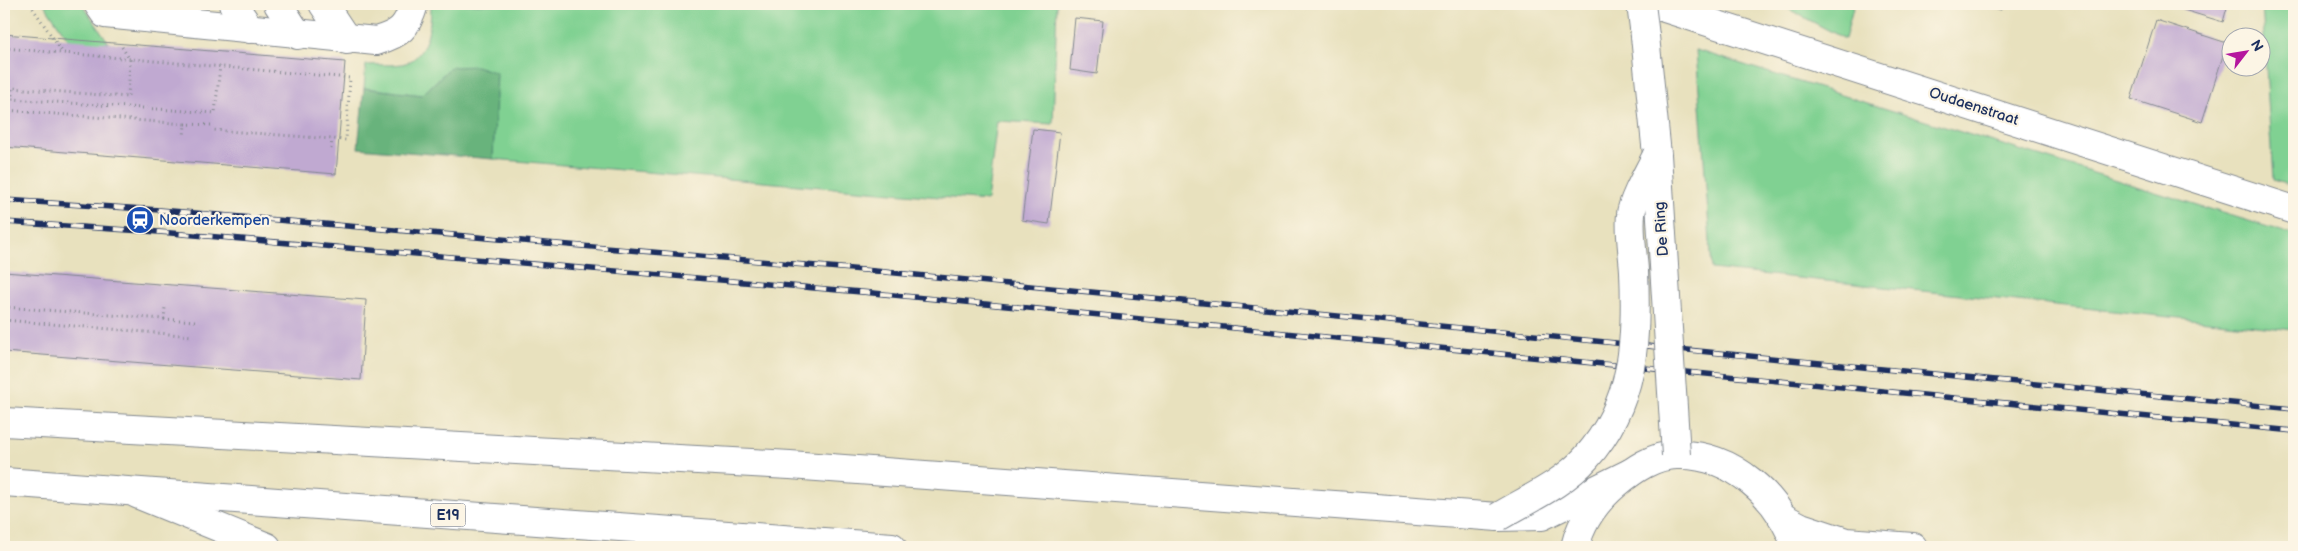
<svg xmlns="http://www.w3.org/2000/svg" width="2298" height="551" font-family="'Balsamiq Sans',sans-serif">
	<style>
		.green { fill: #80d192; stroke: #4e8078 }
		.forest { fill: #68b37c; stroke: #42716d }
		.building { fill: #c0a9d1 }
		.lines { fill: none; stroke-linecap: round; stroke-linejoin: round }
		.minor-casing { stroke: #82888e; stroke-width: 30 }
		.major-casing { stroke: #82888e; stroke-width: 30 }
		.highway-casing { stroke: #82888e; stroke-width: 30 }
		.path { stroke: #82888e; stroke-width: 3; stroke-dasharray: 1 4; stroke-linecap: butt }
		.minor { stroke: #fff; stroke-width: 28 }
		.major { stroke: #fff; stroke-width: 28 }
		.highway { stroke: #fff; stroke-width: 28 }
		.rail-casing { stroke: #1b2f5e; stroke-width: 5.5 }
		.rail { stroke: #fcf5e5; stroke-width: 4; stroke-dasharray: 11; stroke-linecap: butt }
		.major-bridge-casing { stroke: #82888e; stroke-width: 30; stroke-linecap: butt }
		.highway-bridge-casing { stroke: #82888e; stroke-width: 30; stroke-linecap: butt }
		.major-bridge { stroke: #fff; stroke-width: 28 }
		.highway-bridge { stroke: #fff; stroke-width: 28 }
		.labels { text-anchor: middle; stroke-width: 4.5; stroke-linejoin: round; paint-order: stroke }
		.shield { fill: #fcf5e5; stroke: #5e6a86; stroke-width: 1 }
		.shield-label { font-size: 14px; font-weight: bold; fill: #1b2f5e }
		.street-label { font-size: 15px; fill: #1b2f5e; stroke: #fcf5e5 }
		.transit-label { font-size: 15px; fill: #164399; stroke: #fcf5e5; text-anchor: start }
	</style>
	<rect width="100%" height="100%" fill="#fcf5e5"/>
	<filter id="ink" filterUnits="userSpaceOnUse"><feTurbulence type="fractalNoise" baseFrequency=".02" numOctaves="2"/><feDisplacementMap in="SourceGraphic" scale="10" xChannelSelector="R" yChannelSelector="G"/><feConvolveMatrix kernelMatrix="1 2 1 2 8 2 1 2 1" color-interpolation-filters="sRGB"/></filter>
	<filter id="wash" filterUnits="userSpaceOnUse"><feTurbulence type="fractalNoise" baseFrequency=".0096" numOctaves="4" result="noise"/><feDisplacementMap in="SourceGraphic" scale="20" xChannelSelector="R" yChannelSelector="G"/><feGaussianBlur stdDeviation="1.12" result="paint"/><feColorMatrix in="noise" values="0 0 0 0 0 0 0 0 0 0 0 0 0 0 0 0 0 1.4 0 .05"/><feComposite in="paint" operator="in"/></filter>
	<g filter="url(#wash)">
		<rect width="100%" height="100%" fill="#e8e1be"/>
		<!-- green -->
		<g class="green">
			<path d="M44,4H82L109,43L70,42Z"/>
			<path d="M431,4H1057L1053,124L997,121L987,201L493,159L496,73L451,67L422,95L364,88L366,65C378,64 391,66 402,64C428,59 431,24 431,4Z"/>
			<path d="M1779,4H1854L1845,39Z"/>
			<path d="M2262,4H2294V187L2273,180Z"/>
			<path d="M1696,50L2294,235V330L1712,269Z"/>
		</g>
		<!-- forest -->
		<path class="forest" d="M476,66L497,73L493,159L358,148L364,88L422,95L451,67Z"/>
		<g id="blocks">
			<!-- building -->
			<g class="building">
				<path d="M1981,4H2002L2001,10Z"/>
				<path d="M2164,4H2228L2223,22Z"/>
				<path d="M1075,18L1103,21L1097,74L1070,70Z"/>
				<path d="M2156,20L2227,43L2202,122L2131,99Z"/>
				<path d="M4,34L345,62L336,174L4,147Z"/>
				<path d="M1033,129L1060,132L1049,224L1022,220Z"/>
				<path d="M4,272L366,300L361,380L4,352Z"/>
			</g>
		</g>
	</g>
	<g filter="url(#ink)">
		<use href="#blocks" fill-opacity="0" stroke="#82888e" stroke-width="1"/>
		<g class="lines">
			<defs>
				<g id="minor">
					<path d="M98,4L105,14L376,41C400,34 407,28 414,4"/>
					<path d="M233,4L250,29"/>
					<path d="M278,4L298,35"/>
					<path d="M323,4L347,40"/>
					<path d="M1652,4L2294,210"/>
					<path d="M137,494L267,547"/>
				</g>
				<g id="major">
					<path d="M1645,36L1657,155"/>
					<path d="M1575,547C1581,522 1596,501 1616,484C1633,470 1654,455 1677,455C1732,453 1780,497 1796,547"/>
				</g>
				<g id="highway">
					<path d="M4,422L790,465L1498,517L1542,516L1630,473"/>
					<path d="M4,482L892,547"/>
					<path d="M1782,517L1801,527L1846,542L1913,547"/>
				</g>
			</defs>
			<!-- minor casing -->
			<use href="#minor" class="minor-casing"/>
			<!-- major casing -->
			<use href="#major" class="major-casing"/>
			<!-- highway casing -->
			<use href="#highway" class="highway-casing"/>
			<!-- path -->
			<g class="path">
				<path d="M30,4L63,53L350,78L346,140L213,130"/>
				<path d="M1601,4L1610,7"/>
				<path d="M122,47L130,60L128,97L12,88V99L215,113L220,66"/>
				<path d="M4,48L62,53"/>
				<path d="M4,110L185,124L184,137"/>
				<path d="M185,124L213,125"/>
				<path d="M331,149L332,139"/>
				<path d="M4,307L164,319L165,307"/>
				<path d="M164,319L195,321"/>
				<path d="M4,320L193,336"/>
			</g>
			<!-- minor -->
			<use href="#minor" class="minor"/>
			<!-- major -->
			<use href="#major" class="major"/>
			<!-- highway -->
			<use href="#highway" class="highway"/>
			<defs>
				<g id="rail">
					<path d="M4,200L160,210L875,271L2294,409"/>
					<path d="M4,222L159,232L873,293L2294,431"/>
				</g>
			</defs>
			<!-- rail casing -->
			<use href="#rail" class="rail-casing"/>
			<!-- rail -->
			<use href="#rail" class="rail"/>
			<defs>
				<g id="major-bridge">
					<path d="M1641,4L1645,36"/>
					<path d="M1657,155L1676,455"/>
				</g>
				<path id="highway-bridge" d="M1498,517C1528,499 1563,484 1586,458C1635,403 1637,340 1634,271C1633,253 1629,232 1631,214C1632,201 1650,169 1657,155"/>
			</defs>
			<!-- major-bridge casing -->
			<use href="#major-bridge" class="major-bridge-casing"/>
			<!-- highway-bridge casing -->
			<use href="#highway-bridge" class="highway-bridge-casing"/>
			<!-- major-bridge -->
			<use href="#major-bridge" class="major-bridge"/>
			<!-- highway-bridge -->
			<use href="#highway-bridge" class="highway-bridge"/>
		</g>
	</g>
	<!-- icons -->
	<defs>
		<symbol id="station-disc" viewBox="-11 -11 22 22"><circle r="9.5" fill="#1a4fb4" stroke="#fcf5e5"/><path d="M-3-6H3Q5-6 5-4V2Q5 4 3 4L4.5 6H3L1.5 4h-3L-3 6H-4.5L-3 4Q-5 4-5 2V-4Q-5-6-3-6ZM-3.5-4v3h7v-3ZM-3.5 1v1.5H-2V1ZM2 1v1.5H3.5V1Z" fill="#fff"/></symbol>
	</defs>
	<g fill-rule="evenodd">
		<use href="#station-disc" x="124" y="204" width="32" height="32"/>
	</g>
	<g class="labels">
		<!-- shield labels -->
		<rect class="shield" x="430.5" y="503.5" width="35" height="23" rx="4"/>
		<g class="shield-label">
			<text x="448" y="520">E19</text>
		</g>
		<!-- street labels -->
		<g class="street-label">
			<text transform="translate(1974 106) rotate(18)" y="5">Oudaenstraat</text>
			<text transform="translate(1661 229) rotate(-94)" y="5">De Ring</text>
		</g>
		<!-- transit labels -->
		<g class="transit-label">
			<text x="159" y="225">Noorderkempen</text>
		</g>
	</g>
	<!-- margin -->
	<rect width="2298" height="551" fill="none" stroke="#fcf5e5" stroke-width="20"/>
	<!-- north arrow -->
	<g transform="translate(2246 52) rotate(59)"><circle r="24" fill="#fcf5e5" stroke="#a2a6af"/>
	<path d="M0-4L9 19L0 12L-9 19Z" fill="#b5179e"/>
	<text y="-8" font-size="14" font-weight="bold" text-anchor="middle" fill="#1b2f5e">N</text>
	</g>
</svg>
